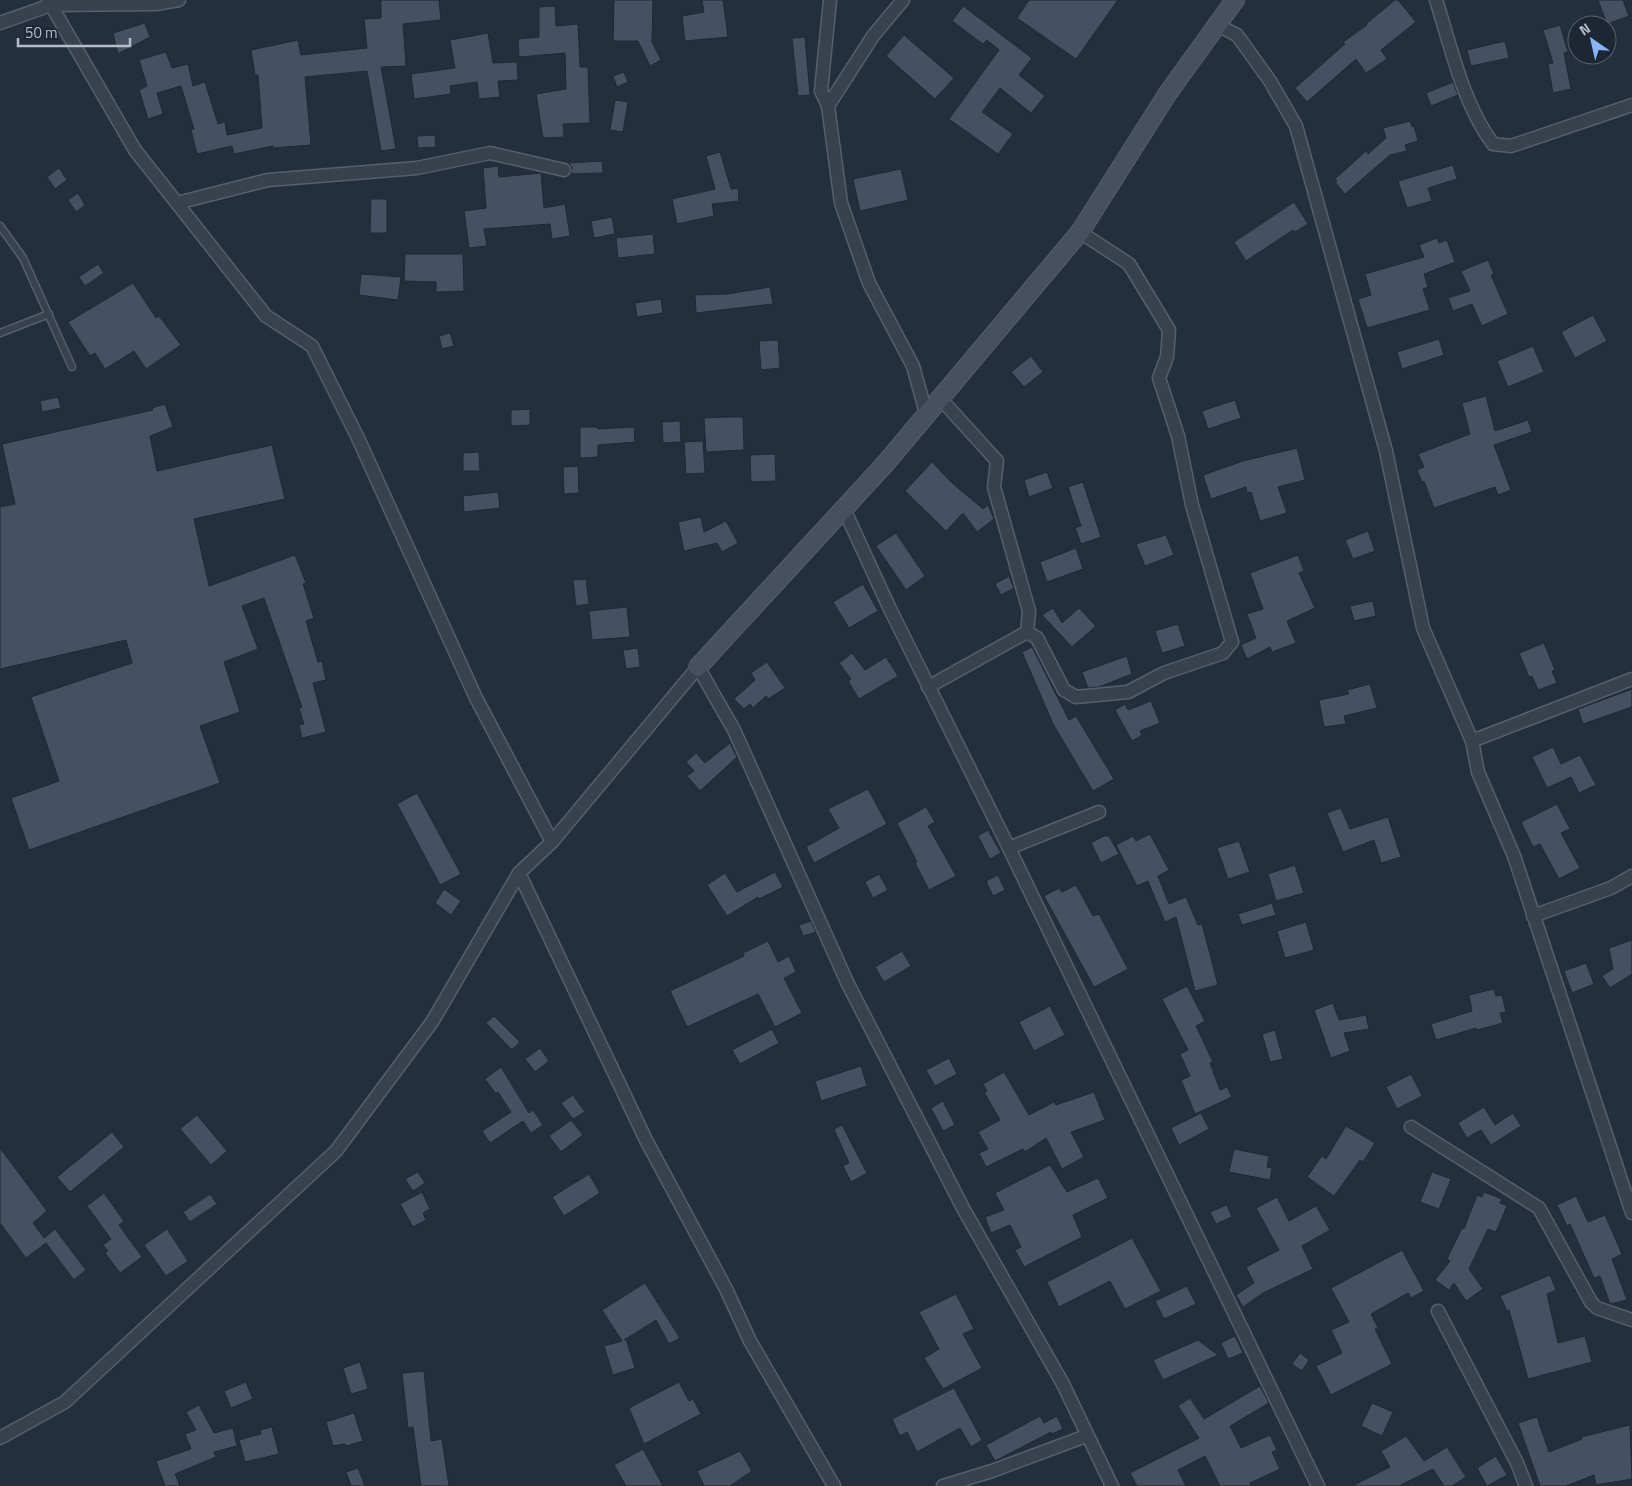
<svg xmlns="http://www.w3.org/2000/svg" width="1632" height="1486" font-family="'Titillium Web',sans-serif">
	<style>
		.building { fill: #455162; stroke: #1f2835 }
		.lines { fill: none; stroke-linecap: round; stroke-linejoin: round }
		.lane-casing { stroke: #565f6c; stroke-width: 9 }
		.street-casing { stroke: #565f6c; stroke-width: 15 }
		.secondary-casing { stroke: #565f6c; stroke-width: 20 }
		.lane { stroke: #38414e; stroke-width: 6 }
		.street { stroke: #38414e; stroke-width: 12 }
		.secondary { stroke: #465061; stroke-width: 18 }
	</style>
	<rect width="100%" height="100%" fill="#242f3e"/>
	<!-- building -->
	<g class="building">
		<path d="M381,0H439L441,20L403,24L406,66L381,67L396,149L381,151L367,71L305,77L311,145L273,148V146L234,154L232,146L197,154L191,130L194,129L181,86L157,93L163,114L148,119L139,90L147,86L139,60L166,52L172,68L188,64L193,86L205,82L218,124L225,122L227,135L262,128L258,75H255L251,50L298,40L301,55L367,48L364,19L381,18Z"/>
		<path d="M614,0H653L652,42L661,60L650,66L638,41H613Z"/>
		<path d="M702,0H723L728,37L685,41L682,16L704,12Z"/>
		<path d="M1029,0H1118L1076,59L1017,18Z"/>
		<path d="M1395,0H1398L1416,22L1381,50L1387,59L1366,73L1356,59L1307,102L1295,88L1345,44L1343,42L1367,25L1366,24Z"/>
		<path d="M1598,0H1623L1629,16L1607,24Z"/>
		<path d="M555,6L556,26L578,24L580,67H588L590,123L563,124L564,137L543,138L536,94L566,89L565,53L519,57L518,39L539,37V7Z"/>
		<path d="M963,6L1032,58L1019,75L1045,96L1031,113L1000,88L982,112L1013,134L998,154L949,119L999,50L987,40L983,44L952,21Z"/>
		<path d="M145,23L150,37L118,54L113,33Z"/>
		<path d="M1560,25L1568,52L1564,53L1571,89L1553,93L1548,64L1553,63L1543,30Z"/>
		<path d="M488,33L493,63L517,62L518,80L498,81L500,97L479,99L477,82L450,86L451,94L414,99L411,74L455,68L450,40Z"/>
		<path d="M904,35L954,78L935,99L886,56Z"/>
		<path d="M805,37L810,95L798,96L792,38Z"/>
		<path d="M1505,41L1509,58L1471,66L1467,50Z"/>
		<path d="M624,72L628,82L617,87L613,76Z"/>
		<path d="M1453,82L1458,95L1431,106L1426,93Z"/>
		<path d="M615,100L628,102L623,132L610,130Z"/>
		<path d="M1410,121L1412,127L1414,126L1418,141L1405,145L1407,151L1390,155L1345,194L1335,182L1337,181L1335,179L1366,151L1368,154L1386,138L1383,128Z"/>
		<path d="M435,135L436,147L418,148L417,136Z"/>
		<path d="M720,152L731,189L738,188L739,201L712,204L714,216L677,224L672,199L715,189L706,156Z"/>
		<path d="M602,161L603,173L571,174L572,167L568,163Z"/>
		<path d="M1453,165L1457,179L1428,188L1432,201L1407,208L1398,181Z"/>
		<path d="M498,166L499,177L541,173L544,208L565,204L570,236L552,239L550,224L484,229L487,246L469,248L464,211L486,208L483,168Z"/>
		<path d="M59,168L67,180L55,189L47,177Z"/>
		<path d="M901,169L908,200L860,211L853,179Z"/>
		<path d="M78,193L85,205L76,212L68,200Z"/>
		<path d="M371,199H387V233H370Z"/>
		<path d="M1294,202L1308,224L1295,232L1293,230L1246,261L1234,242Z"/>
		<path d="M612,217L615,234L594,238L591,221Z"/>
		<path d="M653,234L655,254L618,258L616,238Z"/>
		<path d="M1437,238L1439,243L1447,240L1455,262L1424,274L1428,287L1423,289L1430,310L1367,328L1358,299L1371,295L1365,274L1424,257L1419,245Z"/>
		<path d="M405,254H463L464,291L436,292V282L404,281Z"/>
		<path d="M1488,260L1494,274L1491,275L1508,314L1482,326L1472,304L1453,311L1448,298L1470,291L1461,271Z"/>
		<path d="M98,264L104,273L85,286L79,277Z"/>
		<path d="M361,274L401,277L398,300L359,295Z"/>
		<path d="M133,283L156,318L159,316L181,345L146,369L134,351L105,369L95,353L90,356L68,322Z"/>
		<path d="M770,287L773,304L696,313L695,295L727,294Z"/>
		<path d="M661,299L663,313L637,317L635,303Z"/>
		<path d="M1593,315L1607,341L1575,358L1561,332Z"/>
		<path d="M450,333L454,346L442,349L439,336Z"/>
		<path d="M1439,339L1444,355L1402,369L1397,352Z"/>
		<path d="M778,340L780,368L761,370L759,341Z"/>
		<path d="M1533,346L1544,372L1508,387L1497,361Z"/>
		<path d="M1031,356L1043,372L1024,387L1011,372Z"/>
		<path d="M1486,396L1495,431L1528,420L1532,432L1494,445L1511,490L1498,495L1495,487L1434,508L1424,481L1422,482L1417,470L1424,467L1418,454L1470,434L1462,403Z"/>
		<path d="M58,397L61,408L42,412L40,401Z"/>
		<path d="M1235,400L1241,418L1208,429L1202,411Z"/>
		<path d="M165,404L173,427L150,436L157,471L272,445L285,499L194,519L209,586L295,555L306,583L303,584L314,618L306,621L318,662L322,661L326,680L313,683L326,732L302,738L299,725L304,724L299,708L302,707L264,598L242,606L258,649L224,662L240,712L200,726L220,783L29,850L11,798L59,781L31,697L132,663L126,640L0,669V507L15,504L2,444L153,410L152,408Z"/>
		<path d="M530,409V425L511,426V410Z"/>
		<path d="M727,417H743L744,450L706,452L704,418Z"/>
		<path d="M680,421L681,442L663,443L662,422Z"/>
		<path d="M580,427H597L598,429L634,427L635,442L598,445V457L580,458Z"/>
		<path d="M703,441L705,473L686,474L684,442Z"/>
		<path d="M1297,448L1305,480L1278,487L1287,513L1260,521L1251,492L1247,493L1246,487L1211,499L1203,475L1243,461Z"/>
		<path d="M479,452L480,471H463V453Z"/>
		<path d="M775,454L776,481L751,482L750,455Z"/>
		<path d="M932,462L952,483L983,509L988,505L994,519L977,532L963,513L946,531L905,491Z"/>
		<path d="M578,466L579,493L564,494L563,467Z"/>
		<path d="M1047,472L1053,488L1029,497L1024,480Z"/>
		<path d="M1083,482L1101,537L1081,544L1075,528L1081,526L1068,487Z"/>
		<path d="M498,492L500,508L464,512L463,496Z"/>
		<path d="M701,517L704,532L726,521L738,543L722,552L717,543L684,551L678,522Z"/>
		<path d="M1368,531L1375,551L1353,559L1345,540Z"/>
		<path d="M896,533L925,576L906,590L876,546Z"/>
		<path d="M1166,535L1174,555L1145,566L1136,544Z"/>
		<path d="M1076,548L1083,569L1047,582L1040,562Z"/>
		<path d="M1298,555L1304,571L1299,573L1315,608L1287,621L1296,643L1272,652L1270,647L1247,659L1241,645L1256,638L1247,614L1263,609L1250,573Z"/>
		<path d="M1009,576L1014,588L1001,595L995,584Z"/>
		<path d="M586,579L589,604L576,606L573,580Z"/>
		<path d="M863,584L878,611L849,628L833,602Z"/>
		<path d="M1373,601L1376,616L1354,621L1350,606Z"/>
		<path d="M627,607L630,637L592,640L589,611Z"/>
		<path d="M1053,608L1062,623L1079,608L1096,626L1072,647L1042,615Z"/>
		<path d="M1178,624L1185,646L1162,653L1155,631Z"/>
		<path d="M1544,643L1555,670L1552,671L1557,683L1538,690L1532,676L1529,677L1519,653Z"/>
		<path d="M1032,647L1069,720L1076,716L1114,779L1093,791L1053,724L1022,652Z"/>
		<path d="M638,648L640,667L626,669L623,650Z"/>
		<path d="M852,653L865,670L886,657L898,676L859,699L848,681L851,679L839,663Z"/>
		<path d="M1127,656L1132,674L1099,687L1088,688L1082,672Z"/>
		<path d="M767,662L785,688L768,699L766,696L753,708L750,704L744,709L734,699L755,680L751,673Z"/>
		<path d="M1370,684L1377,708L1344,716L1346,724L1324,727L1319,700L1349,694L1347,690Z"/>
		<path d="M1632,689V707L1583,724L1578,709Z"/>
		<path d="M1151,701L1160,723L1140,731L1142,735L1132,741L1115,710L1125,704L1128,710Z"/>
		<path d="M730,743L737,757L700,791L687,776L694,771L686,762L696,753L705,763Z"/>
		<path d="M1553,747L1561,764L1580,755L1596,785L1579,793L1571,777L1547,788L1532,757Z"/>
		<path d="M868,789L887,824L814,863L806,847L839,828L828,809Z"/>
		<path d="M417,793L461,874L440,885L397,804Z"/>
		<path d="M1557,804L1570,829L1561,833L1580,868L1559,879L1540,844L1533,847L1521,822Z"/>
		<path d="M926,807L935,822L928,826L956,876L929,890L915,863L917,862L897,823Z"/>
		<path d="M1341,808L1350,829L1388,817L1401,857L1381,863L1374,840L1343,852L1327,813Z"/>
		<path d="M988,830L1001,853L990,859L978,836Z"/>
		<path d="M1150,834L1169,870L1158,876L1169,904L1186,897L1198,925L1202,924L1218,985L1195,991L1176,917L1165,922L1148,881L1137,886L1116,845L1133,836L1136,841Z"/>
		<path d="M1104,836H1109L1119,854L1101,863L1091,843Z"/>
		<path d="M1239,841L1250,872L1228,879L1217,848Z"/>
		<path d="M1295,865L1304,893L1276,901L1268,874Z"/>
		<path d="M775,872L783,887L759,899L758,897L727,916L707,885L725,873L737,892Z"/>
		<path d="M879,874L888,890L873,898L865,882Z"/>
		<path d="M998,875L1005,890L993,896L986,881Z"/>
		<path d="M1076,885L1093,916L1099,914L1128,969L1094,987L1044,896L1059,888L1062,892Z"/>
		<path d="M444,889L461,901L451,915L435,903Z"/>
		<path d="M1272,903L1276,915L1242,925L1238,914Z"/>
		<path d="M811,921L816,932L803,936L799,925Z"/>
		<path d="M1306,922L1314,950L1285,958L1277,931Z"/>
		<path d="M1632,940V974L1610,988L1602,976L1613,969L1609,948Z"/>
		<path d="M768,941L778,962L789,956L796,972L784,978L802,1013L775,1027L758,994L687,1027L670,991L744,956L743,953Z"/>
		<path d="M902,951L911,966L884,982L875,967Z"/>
		<path d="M1586,963L1594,984L1572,993L1564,971Z"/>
		<path d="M1187,986L1205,1021L1196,1026L1213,1062L1210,1063L1220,1090L1227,1087L1232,1097L1195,1114L1181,1080L1190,1076L1180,1054L1188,1050L1162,999Z"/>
		<path d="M1494,989L1496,996L1502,995L1506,1012L1500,1013L1503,1023L1477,1030L1476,1028L1436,1040L1431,1024L1472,1011L1469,995Z"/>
		<path d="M1333,1003L1339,1020L1366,1015L1369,1029L1344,1033L1350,1051L1331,1058L1314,1010Z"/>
		<path d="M1050,1006L1065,1035L1034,1051L1019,1022Z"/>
		<path d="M494,1016L520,1042L512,1050L486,1023Z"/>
		<path d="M772,1029L779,1043L740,1064L732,1050Z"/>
		<path d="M1275,1030L1283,1059L1270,1062L1262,1034Z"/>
		<path d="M540,1048L549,1061L535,1072L525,1059Z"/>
		<path d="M949,1058L957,1074L935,1086L926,1070Z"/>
		<path d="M861,1066L867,1086L821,1101L815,1081Z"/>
		<path d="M501,1067L529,1113L533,1110L543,1125L531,1133L523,1121L490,1143L482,1131L511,1112L498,1092L496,1094L485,1079Z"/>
		<path d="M1004,1072L1029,1115L1054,1102L1056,1105L1094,1092L1105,1120L1071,1132L1084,1157L1062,1169L1046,1138L1025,1152L1023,1149L986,1167L979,1153L988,1149L978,1132L1000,1120L984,1092L987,1091L983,1084Z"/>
		<path d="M1411,1074L1422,1096L1397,1109L1386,1087Z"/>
		<path d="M573,1095L585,1112L573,1119L561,1103Z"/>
		<path d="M943,1101L955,1125L943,1131L931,1108Z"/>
		<path d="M1484,1107L1495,1125L1513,1113L1521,1126L1491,1145L1481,1130L1467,1138L1458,1123Z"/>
		<path d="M1201,1113L1209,1129L1179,1145L1171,1128Z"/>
		<path d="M197,1115L227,1151L211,1165L180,1129Z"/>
		<path d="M571,1120L583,1135L561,1152L549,1136Z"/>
		<path d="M842,1125L867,1173L851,1182L843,1166L849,1163L834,1129Z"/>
		<path d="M1346,1126L1375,1143L1363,1162L1360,1160L1334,1196L1307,1177L1322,1156L1326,1159Z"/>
		<path d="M112,1132L124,1147L70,1192L57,1177Z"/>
		<path d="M0,1148L47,1211L33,1223L44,1238L55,1229L86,1270L74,1280L46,1243L26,1258L0,1223Z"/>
		<path d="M1234,1149L1269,1156L1267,1167L1272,1168L1270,1180L1229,1172Z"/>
		<path d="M1050,1165L1067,1192L1098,1178L1108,1198L1073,1215L1082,1237L1024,1267L1015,1250L1021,1247L1010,1225L991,1233L985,1217L1004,1210L995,1193Z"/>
		<path d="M418,1172L425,1183L413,1191L405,1179Z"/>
		<path d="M1432,1172L1451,1179L1439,1209L1420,1202Z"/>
		<path d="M589,1174L600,1193L564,1216L552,1197Z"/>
		<path d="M422,1192L430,1209L423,1213L426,1220L413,1227L400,1204Z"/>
		<path d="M1484,1192L1502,1199L1500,1203L1507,1206L1496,1232L1488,1229L1469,1269L1483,1289L1466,1301L1454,1283L1449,1290L1435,1280L1450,1261L1447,1259L1462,1228L1464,1229L1477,1195L1482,1197Z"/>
		<path d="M104,1193L124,1221L119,1225L142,1257L120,1273L105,1253L108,1251L103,1245L111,1239L87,1206Z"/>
		<path d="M210,1194L217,1204L190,1222L183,1212Z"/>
		<path d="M1576,1196L1588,1222L1605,1215L1622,1254L1612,1259L1627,1300L1610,1304L1600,1276L1594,1278L1570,1224L1567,1226L1557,1205Z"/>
		<path d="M1277,1197L1289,1221L1316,1206L1330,1230L1302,1246L1313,1269L1263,1293L1243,1307L1236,1295L1254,1283L1246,1267L1279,1250L1256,1208Z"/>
		<path d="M1227,1205L1232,1217L1216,1224L1210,1212Z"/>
		<path d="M167,1229L188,1261L166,1276L144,1245Z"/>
		<path d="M1132,1238L1161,1291L1125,1309L1110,1281L1059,1307L1047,1282Z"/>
		<path d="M1402,1250L1424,1291L1411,1298L1408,1293L1371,1314L1378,1328L1375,1329L1392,1364L1331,1395L1316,1366L1342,1353L1331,1330L1349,1322L1331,1288Z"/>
		<path d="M1550,1275L1556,1290L1547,1294L1558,1343L1585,1336L1592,1362L1528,1379L1509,1310L1507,1311L1500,1296Z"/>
		<path d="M645,1283L680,1338L669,1344L656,1320L624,1340L626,1339L635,1368L613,1375L604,1346L622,1341L602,1310Z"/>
		<path d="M1187,1286L1196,1304L1164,1319L1155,1301Z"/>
		<path d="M956,1294L974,1329L963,1334L982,1368L943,1389L924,1358L939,1349L919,1312Z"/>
		<path d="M1235,1336L1243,1353L1228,1359L1221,1343Z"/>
		<path d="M1198,1340L1218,1355L1163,1380L1153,1360Z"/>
		<path d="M1300,1353L1309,1360L1302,1371L1292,1364Z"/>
		<path d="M360,1362L368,1389L351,1394L343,1368Z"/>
		<path d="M424,1371L431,1441L442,1439L449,1486H421L413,1427L408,1428L402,1373Z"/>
		<path d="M246,1382L253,1399L231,1408L224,1391Z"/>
		<path d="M679,1382L689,1401L693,1399L701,1414L644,1444L629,1408Z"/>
		<path d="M1260,1386L1269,1403L1230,1426L1241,1448L1270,1435L1277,1450L1272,1452L1280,1469L1250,1483L1251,1486H1220L1205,1456L1178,1470L1186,1486H1137L1130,1473L1199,1438L1178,1406L1190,1398L1204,1419Z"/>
		<path d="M954,1388L982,1440L971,1447L960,1428L917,1452L907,1432L900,1436L892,1419Z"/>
		<path d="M1372,1403L1393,1412L1382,1436L1361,1426Z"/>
		<path d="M199,1405L214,1433L233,1428L237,1446L214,1452L216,1457L175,1474L180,1486H165L156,1461L191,1449L185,1434L196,1430L186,1412Z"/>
		<path d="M354,1413L363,1441L346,1446L345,1444L333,1446L326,1422Z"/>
		<path d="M1040,1416L1044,1423L1057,1416L1063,1429L1052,1434L1051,1432L995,1461L986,1445Z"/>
		<path d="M1537,1417L1549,1452L1582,1439L1581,1437L1630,1425L1632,1479L1596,1485L1594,1475L1566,1486H1540L1518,1423Z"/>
		<path d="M272,1427L279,1454L245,1462L239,1440L261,1434L260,1430Z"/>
		<path d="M1406,1436L1424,1461L1447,1447L1466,1477L1452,1486H1444L1433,1469L1399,1486H1352L1390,1467L1381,1451Z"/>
		<path d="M643,1449L663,1486H626L614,1465Z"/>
		<path d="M740,1451L752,1471L730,1486H704L697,1471Z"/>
		<path d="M1496,1456L1507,1475L1487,1486L1477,1468Z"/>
		<path d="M358,1468L365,1486H351L346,1472Z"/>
	</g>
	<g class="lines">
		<defs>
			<g id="lane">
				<path d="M0,226L23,258L72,367"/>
				<path d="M0,333L49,314"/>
			</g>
			<g id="street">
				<path d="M48,0L135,150L266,316L312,346L357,436L476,698L552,842"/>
				<path d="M830,0L821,91L828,106L841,203L869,283L913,366L926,413"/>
				<path d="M1436,0C1451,47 1463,104 1493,144L1511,146L1632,105"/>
				<path d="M0,23L51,5L156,4L179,0"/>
				<path d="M1217,25L1237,35L1270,81L1296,126L1386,451L1423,628L1472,741"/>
				<path d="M828,106L873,36L903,0"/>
				<path d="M177,203L268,180L417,168L490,153L564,170"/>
				<path d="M939,397L997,461L994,487L1029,611L1027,632"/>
				<path d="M844,509L889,607L1009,848L1318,1486"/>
				<path d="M1632,679L1472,741L1478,772L1514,856L1632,1213"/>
				<path d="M928,687L1027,632L1037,638L1064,690L1076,697L1128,692L1164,673L1223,653L1232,642L1192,505L1178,436L1159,378L1167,357L1169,330L1129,264L1080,232"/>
				<path d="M1009,848L1099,812"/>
				<path d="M519,873L646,1140L726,1289L750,1341L834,1486"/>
				<path d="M1533,916L1611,888L1632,876"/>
				<path d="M1411,1127L1539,1208L1591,1302L1597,1308L1632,1320"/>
				<path d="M1438,1311L1517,1463L1526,1486"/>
				<path d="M0,1438L65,1402L336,1151L432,1022L519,873L552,842L698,667L734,730L847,982L964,1210L1063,1384L1112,1486"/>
				<path d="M943,1486L992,1471L1086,1436"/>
			</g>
			<path id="secondary" d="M698,667L885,464L1080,232L1168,93L1235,0"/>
		</defs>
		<!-- lane casing -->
		<use href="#lane" class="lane-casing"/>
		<!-- street casing -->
		<use href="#street" class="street-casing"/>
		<!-- secondary casing -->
		<use href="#secondary" class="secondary-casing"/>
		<!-- lane -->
		<use href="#lane" class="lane"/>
		<!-- street -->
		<use href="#street" class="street"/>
		<!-- secondary -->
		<use href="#secondary" class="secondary"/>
	</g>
	<!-- north arrow -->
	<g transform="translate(1592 40) rotate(326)"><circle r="24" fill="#1d2633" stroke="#59626f"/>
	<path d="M0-4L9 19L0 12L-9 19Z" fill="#8ab4f8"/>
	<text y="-8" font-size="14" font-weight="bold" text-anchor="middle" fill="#b4bcc9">N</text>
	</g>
	<!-- scale -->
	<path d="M18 38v8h112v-8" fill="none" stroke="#b4bcc9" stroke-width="2.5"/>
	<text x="25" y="38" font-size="15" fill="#b4bcc9" stroke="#1d2633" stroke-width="4" paint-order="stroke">50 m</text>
</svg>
